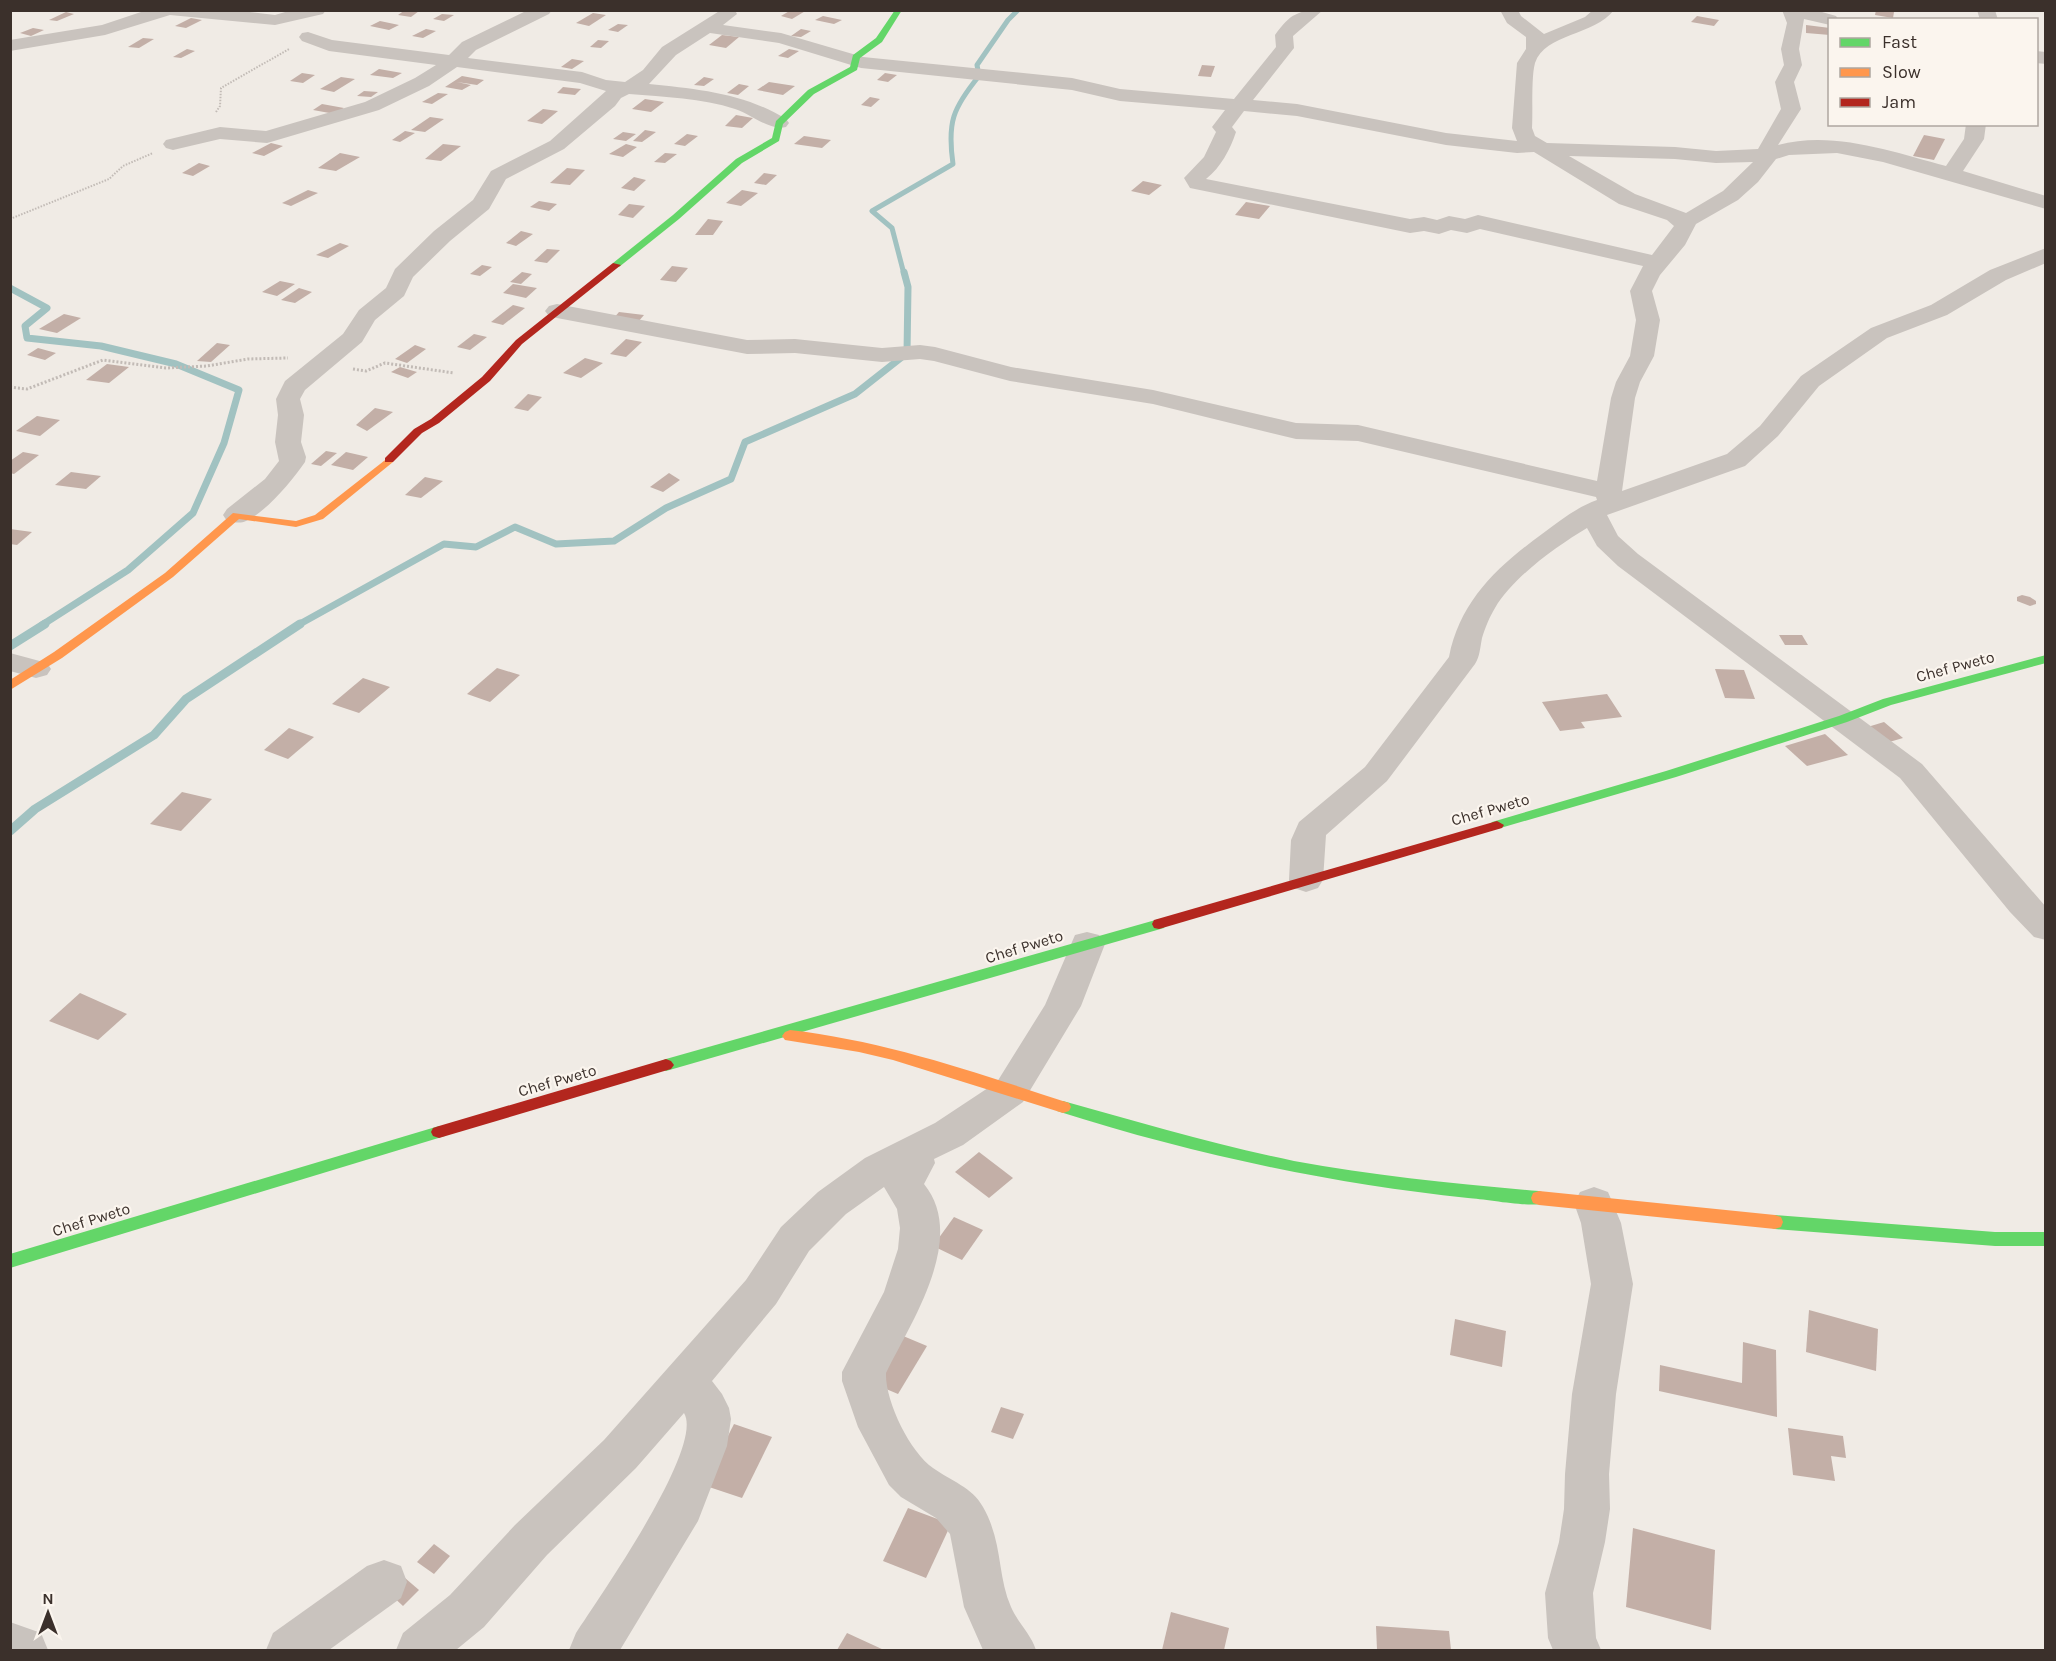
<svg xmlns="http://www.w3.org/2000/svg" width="2056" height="1661" font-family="Karla,sans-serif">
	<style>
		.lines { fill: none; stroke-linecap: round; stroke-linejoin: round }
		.stream-far2 { stroke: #a1c2c1; stroke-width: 5 }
		.stream-far1 { stroke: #a1c2c1; stroke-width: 7 }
		.stream { stroke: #a1c2c1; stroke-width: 9 }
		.building { fill: #c3afa7 }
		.path-far1 { stroke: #c2bbb6; stroke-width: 2; stroke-dasharray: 1.5 1.5; stroke-linecap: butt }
		.path { stroke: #c2bbb6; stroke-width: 3; stroke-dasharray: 2 2; stroke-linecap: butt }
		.street { fill: #c9c3be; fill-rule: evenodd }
		.fast { fill: #63d668; fill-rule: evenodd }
		.slow { fill: #ff974d; fill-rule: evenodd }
		.jam { fill: #b3261e; fill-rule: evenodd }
		.labels { text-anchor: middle; stroke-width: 4.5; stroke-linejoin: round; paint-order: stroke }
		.street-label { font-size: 16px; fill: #3b302b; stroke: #fbf5ee }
	</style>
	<rect width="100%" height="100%" fill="#f0ebe5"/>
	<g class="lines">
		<!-- stream-far2 -->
		<path class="stream-far2" d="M904,274L892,228L872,211L953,164C947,122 953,108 979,76L977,65L1008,20L1018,10"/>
		<!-- stream-far1 -->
		<g class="stream-far1">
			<path d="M10,288L47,308L25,326L27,338L101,346L176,364L239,390L224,443L193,513L128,570L42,625"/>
			<path d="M298,625L444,544L476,547L515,527L556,544L614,541L666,508L731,479L745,442L855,394L907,353L908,287L904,272"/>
		</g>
		<!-- stream -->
		<g class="stream">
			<path d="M10,646L45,624"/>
			<path d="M10,831L35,809L154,735L186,699L300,624"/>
		</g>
	</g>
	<!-- building -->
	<g class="building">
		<path d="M405,10H412L419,11L411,17L398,15Z"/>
		<path d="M791,10H807L792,19L781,16Z"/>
		<path d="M1876,10L1894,12L1893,18L1875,15Z"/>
		<path d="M66,12L74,14L57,21L49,20Z"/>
		<path d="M593,13L606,15L589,26L576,23Z"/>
		<path d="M442,14L454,15L444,21L433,19Z"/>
		<path d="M823,16L842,20L834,24L815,20Z"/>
		<path d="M1697,16L1719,20L1714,26L1691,22Z"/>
		<path d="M191,18L202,20L186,28L175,26Z"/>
		<path d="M380,21L399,25L389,30L370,26Z"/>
		<path d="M618,24L628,25L618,32L608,30Z"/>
		<path d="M1806,25L1830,28V35L1806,33Z"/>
		<path d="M33,28L44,30L31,36L20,33Z"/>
		<path d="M426,29L436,31L423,38L412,36Z"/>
		<path d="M801,29L811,31L801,37L791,36Z"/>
		<path d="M722,35L739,37L726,48L709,45Z"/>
		<path d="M143,38L154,39L139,48L128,47Z"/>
		<path d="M598,40L609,41L601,48L590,47Z"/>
		<path d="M187,49L195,51L181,58L173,57Z"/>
		<path d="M789,49L799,51L788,58L778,56Z"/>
		<path d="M572,59L584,61L572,69L561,67Z"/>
		<path d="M1202,65L1215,66L1211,77L1198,76Z"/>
		<path d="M379,69L402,73L393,78L370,75Z"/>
		<path d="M302,73L315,75L303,83L290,81Z"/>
		<path d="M885,73L897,75L888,82L877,80Z"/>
		<path d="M462,76L484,80L477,85L457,82L471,85L462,90L445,87Z"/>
		<path d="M341,77L355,79L334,92L320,89Z"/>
		<path d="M704,77L714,79L704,86L694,85Z"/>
		<path d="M769,82L795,86L783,95L757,90Z"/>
		<path d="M739,84L749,86L738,95L727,93Z"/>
		<path d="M563,87L581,89L575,95L557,93Z"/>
		<path d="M364,91L378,92L371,97L357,96Z"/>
		<path d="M438,93L448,94L432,104L422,102Z"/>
		<path d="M870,97L880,99L871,107L861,105Z"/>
		<path d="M645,99L664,102L651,112L632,109Z"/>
		<path d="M322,104L344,108L335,114L313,110Z"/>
		<path d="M543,109L558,111L542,124L527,121Z"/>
		<path d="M736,115L753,118L742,128L725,126Z"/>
		<path d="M430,117L444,119L425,132L411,130Z"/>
		<path d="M645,130L656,132L642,142L633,141Z"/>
		<path d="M405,131L415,133L400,142L392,140Z"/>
		<path d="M623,132L636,134L626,141L613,139Z"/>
		<path d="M687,134L698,136L685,146L674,144Z"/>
		<path d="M1924,135L1945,139L1934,160L1913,156Z"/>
		<path d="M804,136L831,140L822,148L794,144Z"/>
		<path d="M271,143L283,146L264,156L252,153Z"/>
		<path d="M443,144L461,146L441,161L425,159Z"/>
		<path d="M626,144L637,147L623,157L609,154Z"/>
		<path d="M340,153L360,157L336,171L318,168Z"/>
		<path d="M665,153L677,154L665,163L654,162Z"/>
		<path d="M199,163L210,166L193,176L182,173Z"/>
		<path d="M567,168L585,170L570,185L550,183Z"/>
		<path d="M764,173L777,175L766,185L754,183Z"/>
		<path d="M634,177L646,180L634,191L621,188Z"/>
		<path d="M1143,181L1162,185L1149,195L1131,191Z"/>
		<path d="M308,190L318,193L291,206L282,203Z"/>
		<path d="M742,190L758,193L741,206L726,203Z"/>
		<path d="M539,201L557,204L549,211L530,207Z"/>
		<path d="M1246,202L1270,206L1259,219L1235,215Z"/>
		<path d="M629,204L645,206L633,218L618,215Z"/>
		<path d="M708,219L723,221L713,235H695Z"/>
		<path d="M521,231L533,234L516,246L506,243Z"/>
		<path d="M340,243L349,246L328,258L316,255Z"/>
		<path d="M547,249L560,250L547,263L534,261Z"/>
		<path d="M482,265L492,267L480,276L470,274Z"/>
		<path d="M672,266L688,268L676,282L660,280Z"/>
		<path d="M522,272L532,274L521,284L510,282Z"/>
		<path d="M280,281L295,284L277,296L262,292Z"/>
		<path d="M513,284L537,288L526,298L503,293Z"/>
		<path d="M299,288L312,292L295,303L281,300Z"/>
		<path d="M513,305L525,308L503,325L491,322Z"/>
		<path d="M619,312L644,315L638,322L613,319Z"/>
		<path d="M64,314L81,318L57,333L39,329Z"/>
		<path d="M474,334L487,337L470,350L457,347Z"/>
		<path d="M626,339L642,342L626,357L610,354Z"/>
		<path d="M217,343L230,345L211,362L197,361Z"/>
		<path d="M415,345L426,349L407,363L395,359Z"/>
		<path d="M38,348L56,353L45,360L27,355Z"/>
		<path d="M585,358L603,363L581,378L563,373Z"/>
		<path d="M107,364L129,367L109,383L86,380Z"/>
		<path d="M400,367L417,372L408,378L391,372Z"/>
		<path d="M528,394L542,397L528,411L514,408Z"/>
		<path d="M375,408L393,412L367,431L356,425Z"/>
		<path d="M37,416L60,420L40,436L16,431Z"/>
		<path d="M326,451L337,453L321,466L311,464Z"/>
		<path d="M23,452L39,455L14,474L10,473V461Z"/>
		<path d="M346,452L368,457L353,470L331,465Z"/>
		<path d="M71,472L101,476L86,489L55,485Z"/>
		<path d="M669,473L680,480L663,492L650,487Z"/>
		<path d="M425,477L443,481L421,498L405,495Z"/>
		<path d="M10,529L32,532L17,545L10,544Z"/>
		<path d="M2022,595L2030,597L2036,601V604L2030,606L2017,601V597Z"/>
		<path d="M1779,635H1802L1808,645H1785Z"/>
		<path d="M497,668L520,675L490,702L467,694Z"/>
		<path d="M1715,669L1744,670L1755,699L1725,698Z"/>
		<path d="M363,678L390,687L359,713L332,704Z"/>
		<path d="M1607,694L1622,717L1581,722L1585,728L1560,731L1542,702Z"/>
		<path d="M1884,722L1903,738L1879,745L1861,729Z"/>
		<path d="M289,728L314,737L288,759L264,750Z"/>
		<path d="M1825,734L1848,755L1807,766L1785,746Z"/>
		<path d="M182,792L212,799L181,831L150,824Z"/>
		<path d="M80,993L127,1014L98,1040L49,1021Z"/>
		<path d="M979,1152L1013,1178L989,1198L955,1172Z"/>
		<path d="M954,1217L983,1230L962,1260L933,1246Z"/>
		<path d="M1809,1310L1878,1329L1876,1371L1806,1352Z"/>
		<path d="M1455,1319L1506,1331L1502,1367L1450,1355Z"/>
		<path d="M896,1333L927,1346L898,1394L867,1381Z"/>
		<path d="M1743,1342L1776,1350L1777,1417L1659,1391L1660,1365L1742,1383Z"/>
		<path d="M1001,1407L1024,1414L1013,1439L991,1432Z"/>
		<path d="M734,1424L772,1437L742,1498L703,1485Z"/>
		<path d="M1788,1428L1843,1436L1846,1458L1831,1456L1835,1481L1793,1475Z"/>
		<path d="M908,1508L951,1524L926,1578L883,1561Z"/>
		<path d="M1633,1528L1715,1550L1711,1630L1626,1607Z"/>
		<path d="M434,1544L450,1556L434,1574L417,1562Z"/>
		<path d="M405,1578L419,1590L403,1606L389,1593Z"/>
		<path d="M1171,1612L1229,1628L1224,1650H1162Z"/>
		<path d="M1376,1626L1449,1631L1451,1650H1377Z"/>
		<path d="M847,1633L884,1650H837Z"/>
	</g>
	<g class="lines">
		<!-- path-far1 -->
		<g class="path-far1">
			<path d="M216,112L220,106L221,88L289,49"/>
			<path d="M10,219L109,179L123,166L153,153"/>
		</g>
		<!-- path -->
		<g class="path">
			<path d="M353,369L366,371L385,363L454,373"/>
			<path d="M10,387L27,389L103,360L166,368L207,366L248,359L288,358"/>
		</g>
		<!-- street -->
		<g class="street">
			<path d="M147,10H233L275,15L292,10H326L323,14L275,25L170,15L105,35L10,51V40L102,25Z"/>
			<path d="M528,10H552L549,14L476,50L468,58L582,72L606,80L625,82L643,70L662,47L721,10H735L737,14L723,25L781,33L863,57L1072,78L1120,89L1234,99L1276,47L1275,35C1290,14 1298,10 1323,10L1293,36L1294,48L1253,100L1297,104L1446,133L1517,141L1512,128L1517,63L1526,49V37L1507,23L1500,10H1518L1521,16L1544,34L1585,17L1593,10H1614C1594,36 1545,33 1535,63C1531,77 1533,112 1532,128L1535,136L1547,143L1675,147L1716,151L1758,149L1781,109L1775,82L1784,65L1781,49L1787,23L1782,10H1815L1836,16L1839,20H1830V25L1804,19L1799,49L1802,65L1794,82L1801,109L1778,145C1833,130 1893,152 1946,166L1964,139L1966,124H1986L1984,139L1963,171L2046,196V209L1883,162L1837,153L1789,155L1776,159L1758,182L1738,200L1696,224L1685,245L1660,275L1652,291L1660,320L1654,356L1640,382L1635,398L1622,491L1727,454L1760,426L1801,376L1871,328L1931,305L1990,270L2046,248V263L2006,280L1947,315L1887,338L1819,386L1778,436L1745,466L1607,515L1618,536L1638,554L1922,764L2046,907V940L2034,937L2010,912L1900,778L1618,566L1597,546L1587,528C1557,546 1513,577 1495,608C1490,616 1485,628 1482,638C1480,648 1480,656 1475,664L1387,781L1326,835L1323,880L1318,888L1306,892L1294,888L1289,880L1291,840L1299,822L1365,767L1449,657C1460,601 1497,567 1542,534C1558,522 1577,507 1597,500L1596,497L1358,441L1296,439L1153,404L1010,381L934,361L920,359L882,362L795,353L747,354L557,318L549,316L545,311L549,306L557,304L747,340L795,339L882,348L920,345L935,347L1011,367L1153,390L1296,423L1358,425L1597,481L1611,398L1616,382L1630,356L1636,320L1630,291L1643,266L1480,229L1467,233L1451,230L1439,234L1424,231L1410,233L1190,188L1184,178L1204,157L1216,132L1212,127L1225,110L1120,101L1072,90L861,68L779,43L710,33L676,55L649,84C697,89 744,93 786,119L789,123L786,127C769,131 751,114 735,109C702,98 664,97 629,94L621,98L615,106L564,149L506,179L489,209L450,241L413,277L404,296L375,320L362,342L305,390L300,399L304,415L301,442L306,457L305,462C292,481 267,511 246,521C240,524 234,522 227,521L223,515L227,509L265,479L279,461L275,442L278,415L276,399L285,381L343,334L359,310L386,288L395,269L434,231L473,200L491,171L550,141L606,91L580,83L457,67L429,86L379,110L274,141L267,143L220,139L173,150L166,148L163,144L166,140L220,127L266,131L365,102L415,78L436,65L329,51L302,41L299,37L302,33L308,32L332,40L449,55L462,42ZM1244,111L1297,116L1446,145L1517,153L1534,152L1619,204L1667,220L1674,226L1652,255L1478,215L1465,219L1449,216L1437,220L1424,217L1410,219L1206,179C1221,167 1230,150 1236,132L1232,127ZM1569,156L1675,159L1716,163L1753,162L1723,191L1686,213L1635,194Z"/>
			<path d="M1977,10H1995L1998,20H1980Z"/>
			<path d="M2036,51L2046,52V64L2036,63Z"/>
			<path d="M10,653L47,663L51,669L47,675L36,678L10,671Z"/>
			<path d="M1087,932L1099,935L1105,944L1081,1006L1023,1102L963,1145L934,1159L935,1163L924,1184C968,1238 911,1322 886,1373C885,1401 910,1452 933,1468C951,1481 972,1487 983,1507C1003,1542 997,1575 1011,1607C1018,1623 1031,1634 1036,1650H983L964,1607L950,1534L936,1518L901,1497L889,1485L858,1427L842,1381V1372L884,1292L898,1249L900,1228L897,1209L884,1187L846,1214L809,1251L776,1304L712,1381L722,1394L729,1408L731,1419L727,1446L698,1521L620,1650H569L576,1633C598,1599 705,1447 684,1413L636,1468L547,1555L484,1627L456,1650H396L403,1633L450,1595L515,1525L604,1440L746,1280L781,1227L818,1192L865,1158L935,1123L997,1082L1045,1005L1075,935Z"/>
			<path d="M1594,1187L1608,1192L1621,1223L1633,1284L1616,1394L1609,1474L1610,1509L1605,1542L1593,1593L1596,1638L1601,1650H1553L1548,1638L1545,1593L1559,1542L1564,1509L1565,1474L1572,1394L1591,1284L1581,1223L1574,1203L1580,1192Z"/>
			<path d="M384,1560L401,1566L407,1582L401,1598L329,1650H266L273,1633L367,1566Z"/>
			<path d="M10,1622L41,1633L48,1650H10Z"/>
		</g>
		<!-- fast -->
		<g class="fast">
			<path d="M895,10H902L882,42L860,58L857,70L814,94L783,124L779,141L742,163L679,219L619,267H613V263L673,215L736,159L772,138L776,121L808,90L850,67L853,55L876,38Z"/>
			<path d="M2046,655V663L1891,705L1847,722L1676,777L1497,829L1490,825L1492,822L1666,771L1839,716L1883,699Z"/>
			<path d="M1159,919L1164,920L1166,924L1164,928L666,1071L661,1069L658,1065L661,1061L666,1059Z"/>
			<path d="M1063,1101C1139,1122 1216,1145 1294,1161C1375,1176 1457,1184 1539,1191L1545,1193L1547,1198L1545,1203C1530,1208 1486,1199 1468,1198C1328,1183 1192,1154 1057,1111L1055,1107L1057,1103Z"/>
			<path d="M439,1126L445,1128L447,1132L445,1136L10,1268V1254Z"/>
			<path d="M1775,1215L1995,1232H2046V1246H1995L1775,1229L1769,1227L1767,1222L1769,1217Z"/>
		</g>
		<!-- slow -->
		<g class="slow">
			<path d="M389,457L393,458V462L323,519L296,527L239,519L173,577L62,658L10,690V680L54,652L165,573L233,513L296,521L315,515Z"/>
			<path d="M790,1030C886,1041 977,1073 1069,1103L1071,1107L1069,1111L1063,1113L893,1060L859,1052L785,1040L782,1036L785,1032Z"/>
			<path d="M1539,1191L1775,1215L1781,1217L1783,1222L1781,1227L1775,1229L1539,1205L1533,1203L1531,1198L1533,1193Z"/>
		</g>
		<!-- jam -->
		<g class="jam">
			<path d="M613,263L621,265L522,344L490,381L439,423L422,433L393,462H385V458L414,429L431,419L482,377L516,340Z"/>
			<path d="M1497,821L1504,825L1502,828L1159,929L1154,928L1152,924L1154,920Z"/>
			<path d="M666,1059L671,1061L674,1065L671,1069L439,1138L433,1136L431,1132L433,1128L439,1126Z"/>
		</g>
	</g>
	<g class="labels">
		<!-- street labels -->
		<g class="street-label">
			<text transform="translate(1955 666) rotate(-15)" y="6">Chef Pweto</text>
			<text transform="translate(1490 809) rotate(-16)" y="6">Chef Pweto</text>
			<text transform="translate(1024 946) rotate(-17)" y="6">Chef Pweto</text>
			<text transform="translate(557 1080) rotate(-16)" y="6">Chef Pweto</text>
			<text transform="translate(91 1219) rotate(-17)" y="6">Chef Pweto</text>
		</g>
	</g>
	<!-- border -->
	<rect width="2056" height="1661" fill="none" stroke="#3b302b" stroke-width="24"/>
	<!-- legend -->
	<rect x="1828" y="18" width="210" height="108" fill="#fbf5ee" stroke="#aea6a0" stroke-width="1.5"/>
	<rect x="1840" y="38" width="30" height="9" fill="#63d668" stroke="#aea6a0" stroke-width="1.5"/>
	<text x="1882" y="48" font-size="18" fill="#3b302b">Fast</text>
	<rect x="1840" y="68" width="30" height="9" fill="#ff974d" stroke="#aea6a0" stroke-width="1.5"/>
	<text x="1882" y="78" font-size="18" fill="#3b302b">Slow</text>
	<rect x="1840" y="98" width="30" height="9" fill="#b3261e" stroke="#aea6a0" stroke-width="1.5"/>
	<text x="1882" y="108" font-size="18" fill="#3b302b">Jam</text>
	<!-- north arrow -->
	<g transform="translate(48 1613)" stroke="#fbf5ee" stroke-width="4.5" paint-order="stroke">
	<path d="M0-4.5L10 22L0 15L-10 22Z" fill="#3b302b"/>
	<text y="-9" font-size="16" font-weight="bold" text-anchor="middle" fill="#3b302b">N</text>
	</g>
</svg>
